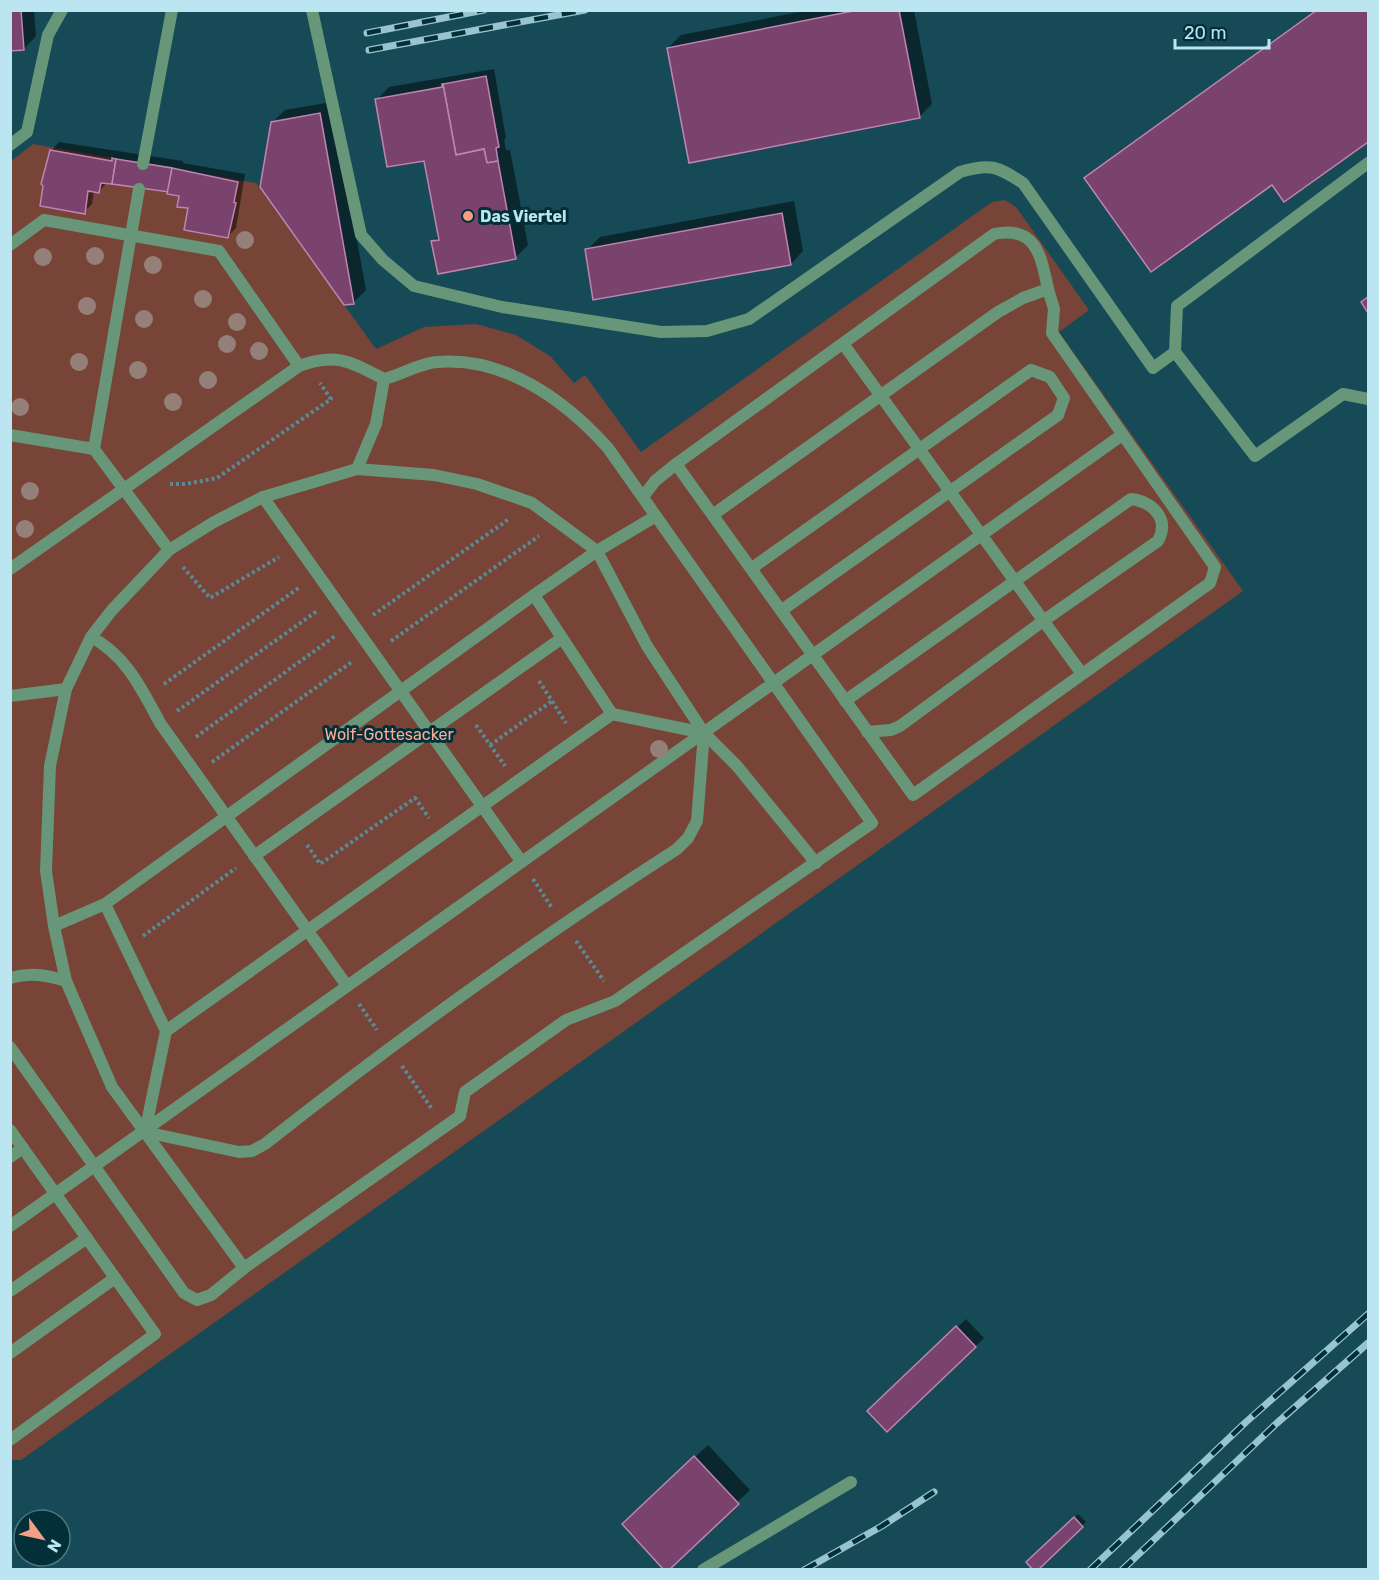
<svg xmlns="http://www.w3.org/2000/svg" width="1379" height="1580" font-family="Rubik,sans-serif">
	<style>
		.green { fill: #774437 }
		.shadow { fill: #0007 }
		.building { fill: #7a436e; stroke: #c084b2; stroke-width: 1.5 }
		.lines { fill: none; stroke-linecap: round; stroke-linejoin: round }
		.path { stroke: #598a95; stroke-width: 4; stroke-dasharray: 3 3; stroke-linecap: butt }
		.lane { stroke: #679778; stroke-width: 12 }
		.rail-casing { stroke: #97c4cf; stroke-width: 7 }
		.rail { stroke: #032f38; stroke-width: 4.5; stroke-dasharray: 14; stroke-linecap: butt }
		.tree { fill: #958079 }
		.poi-dot { fill: #f49e87; stroke: #032f38; stroke-width: 2 }
		.labels { text-anchor: middle; stroke-width: 6; stroke-linejoin: round; paint-order: stroke }
		.poi-label { font-size: 16px; font-weight: bold; fill: #bbe6f1; stroke: #032f38; text-anchor: start }
		.park-label { font-size: 16px; fill: #fdac96; stroke: #032f38 }
	</style>
	<rect width="100%" height="100%" fill="#164a56"/>
	<!-- green -->
	<path class="green" d="M33,144L256,183L376,349L424,327L476,324L516,335L550,356L574,383L585,375L641,452L992,202L1005,200L1016,207L1089,310L1059,332L1243,591L21,1460H11V161Z"/>
	<!-- shadow -->
	<g class="shadow">
		<path d="M10,10H34L36,36L24,49L10,50Z"/>
		<path d="M810,10H914L932,104L919,117L668,48L681,35Z"/>
		<path d="M1316,10H1368V140L1285,200L1273,183L1086,178Z"/>
		<path d="M494,69L506,138L504,140L506,150H510L528,245L515,258L433,242L439,235L425,159L377,100L389,87Z"/>
		<path d="M332,102L366,290L354,302L272,123L285,110Z"/>
		<path d="M59,142L183,161V163L245,174L236,228L228,236L189,207L181,194L107,182L99,192L94,191L92,204L84,212L51,151Z"/>
		<path d="M794,201L803,251L791,264L587,250L600,237Z"/>
		<path d="M966,1319L984,1338L888,1430L869,1411Z"/>
		<path d="M708,1445L750,1490L667,1570L636,1512Z"/>
		<path d="M1078,1514L1086,1522L1036,1570L1028,1562Z"/>
	</g>
	<!-- building -->
	<g class="building">
		<path d="M21,10L24,50L10,51V11Z"/>
		<path d="M858,10H899L920,118L689,163L667,48Z"/>
		<path d="M1317,10H1368V142L1284,202L1272,185L1151,272L1084,178Z"/>
		<path d="M486,76L499,147L496,148L498,161L487,163L484,149L456,155L443,84Z"/>
		<path d="M442,84H443L456,155L484,149L487,163L498,161L516,259L438,274L431,241L439,240L424,161L387,167L375,99L442,87Z"/>
		<path d="M320,113L354,304L344,305L260,187L271,122Z"/>
		<path d="M50,150L112,161V158L116,159L112,184L101,183L99,193L88,191L85,214L40,206L43,186L41,184Z"/>
		<path d="M116,159L172,168L169,192L112,184Z"/>
		<path d="M172,168L238,182L234,202L236,203L228,238L184,230L188,208L177,207L179,196L167,194Z"/>
		<path d="M782,213L791,265L593,300L585,249Z"/>
		<path d="M1368,297V313L1361,302Z"/>
		<path d="M956,1326L976,1347L887,1432L867,1411Z"/>
		<path d="M694,1456L739,1504L669,1570H664L622,1524Z"/>
		<path d="M1074,1517L1083,1527L1038,1570H1033L1026,1562Z"/>
	</g>
	<g class="lines">
		<!-- path -->
		<g class="path">
			<path d="M170,484H185L217,478L331,399L320,383"/>
			<path d="M183,567L210,598L279,557"/>
			<path d="M373,615L509,519"/>
			<path d="M391,641L539,536"/>
			<path d="M539,681L566,723"/>
			<path d="M164,684L300,587"/>
			<path d="M177,711L317,611"/>
			<path d="M476,725L505,766"/>
			<path d="M196,737L335,636"/>
			<path d="M490,745L552,701"/>
			<path d="M212,762L353,661"/>
			<path d="M307,845L320,864L415,798L429,818"/>
			<path d="M533,879L552,908"/>
			<path d="M143,936L236,868"/>
			<path d="M576,941L604,981"/>
			<path d="M359,1004L377,1030"/>
			<path d="M402,1066L432,1109"/>
		</g>
		<!-- lane -->
		<g class="lane">
			<path d="M312,10L361,235L383,260L414,286L502,307L661,332L707,331L749,319L960,172C990,163 997,166 1023,183L1153,368L1175,352"/>
			<path d="M10,145L27,132L48,35L62,10"/>
			<path d="M1368,163L1177,306L1175,352L1255,456L1343,394L1368,399"/>
			<path d="M143,164L172,10"/>
			<path d="M10,245L44,220L219,251L299,366L10,569"/>
			<path d="M844,345L1082,674"/>
			<path d="M10,435L94,449L169,550"/>
			<path d="M94,449L139,189"/>
			<path d="M676,464L913,795L1210,583L1215,567L1052,333L1054,309L1048,289"/>
			<path d="M357,469L376,424L384,379"/>
			<path d="M263,497L521,861"/>
			<path d="M643,497L655,481L676,464L994,234C1037,225 1041,257 1048,289L1023,298L998,312L714,514"/>
			<path d="M752,568L1031,370L1050,377L1064,398L1058,415L782,610"/>
			<path d="M534,595L612,714"/>
			<path d="M91,637C126,655 142,690 160,723L347,986"/>
			<path d="M10,696L66,689"/>
			<path d="M845,701L1131,499C1153,502 1170,519 1158,541L1043,621L900,726L891,730L867,732"/>
			<path d="M254,856L562,638"/>
			<path d="M105,904L166,1031L145,1132"/>
			<path d="M54,926L105,904L534,595L597,551L656,516"/>
			<path d="M10,978C30,972 47,975 66,981"/>
			<path d="M166,1031L612,714L704,733"/>
			<path d="M10,1047L184,1293L197,1300L211,1295L244,1268L112,1087L66,981L54,926L46,871L50,766L66,689L91,637L112,610L169,550L214,522L263,497L357,469L434,475L477,484L532,503L597,551L647,646L704,733L737,766L816,863"/>
			<path d="M10,1130L155,1334L10,1440"/>
			<path d="M145,1132L239,1152L252,1151L265,1144C398,1039 534,941 677,849L688,838L697,821L704,733"/>
			<path d="M10,1157L23,1148"/>
			<path d="M10,1226L1122,435"/>
			<path d="M244,1268L460,1116L465,1092L566,1020L615,1001L872,823L608,448C565,400 504,356 437,362C419,363 402,375 384,379C351,362 336,352 299,366"/>
			<path d="M10,1291L87,1238"/>
			<path d="M10,1353L115,1278"/>
			<path d="M703,1570L851,1482"/>
		</g>
		<defs>
			<g id="rail">
				<path d="M367,33L484,10"/>
				<path d="M369,50L585,10"/>
				<path d="M804,1570L882,1526L934,1492"/>
				<path d="M1090,1570L1246,1422L1368,1314"/>
				<path d="M1122,1570L1277,1423L1368,1343"/>
			</g>
		</defs>
		<!-- rail casing -->
		<use href="#rail" class="rail-casing"/>
		<!-- rail -->
		<use href="#rail" class="rail"/>
	</g>
	<!-- trees -->
	<g class="tree">
		<circle cx="245" cy="240" r="9"/>
		<circle cx="95" cy="256" r="9"/>
		<circle cx="43" cy="257" r="9"/>
		<circle cx="153" cy="265" r="9"/>
		<circle cx="203" cy="299" r="9"/>
		<circle cx="87" cy="306" r="9"/>
		<circle cx="144" cy="319" r="9"/>
		<circle cx="237" cy="322" r="9"/>
		<circle cx="227" cy="344" r="9"/>
		<circle cx="259" cy="351" r="9"/>
		<circle cx="79" cy="362" r="9"/>
		<circle cx="138" cy="370" r="9"/>
		<circle cx="208" cy="380" r="9"/>
		<circle cx="173" cy="402" r="9"/>
		<circle cx="20" cy="407" r="9"/>
		<circle cx="30" cy="491" r="9"/>
		<circle cx="25" cy="529" r="9"/>
		<circle cx="659" cy="749" r="9"/>
	</g>
	<!-- markers -->
	<circle class="poi-dot" cx="468" cy="216" r="6"/>
	<g class="labels">
		<!-- poi labels -->
		<g class="poi-label">
			<text x="480" y="222">Das Viertel</text>
		</g>
		<!-- park labels -->
		<g class="park-label">
			<text x="389" y="740">Wolf-Gottesacker</text>
		</g>
	</g>
	<!-- border -->
	<rect width="1379" height="1580" fill="none" stroke="#bbe6f1" stroke-width="24"/>
	<!-- north arrow -->
	<g transform="translate(42 1538) rotate(123)"><circle r="28" fill="#032f38" stroke="#4d7882" stroke-width="1.5"/>
	<path d="M0-4.5L10 22L0 15L-10 22Z" fill="#f49e87"/>
	<text y="-9" font-size="16" font-weight="bold" text-anchor="middle" fill="#bbe6f1">N</text>
	</g>
	<!-- scale -->
	<path d="M1175 39v9h94v-9" fill="none" stroke="#bbe6f1" stroke-width="3"/>
	<text x="1184" y="39" font-size="18" fill="#bbe6f1" stroke="#032f38" stroke-width="4.5" paint-order="stroke">20 m</text>
</svg>
